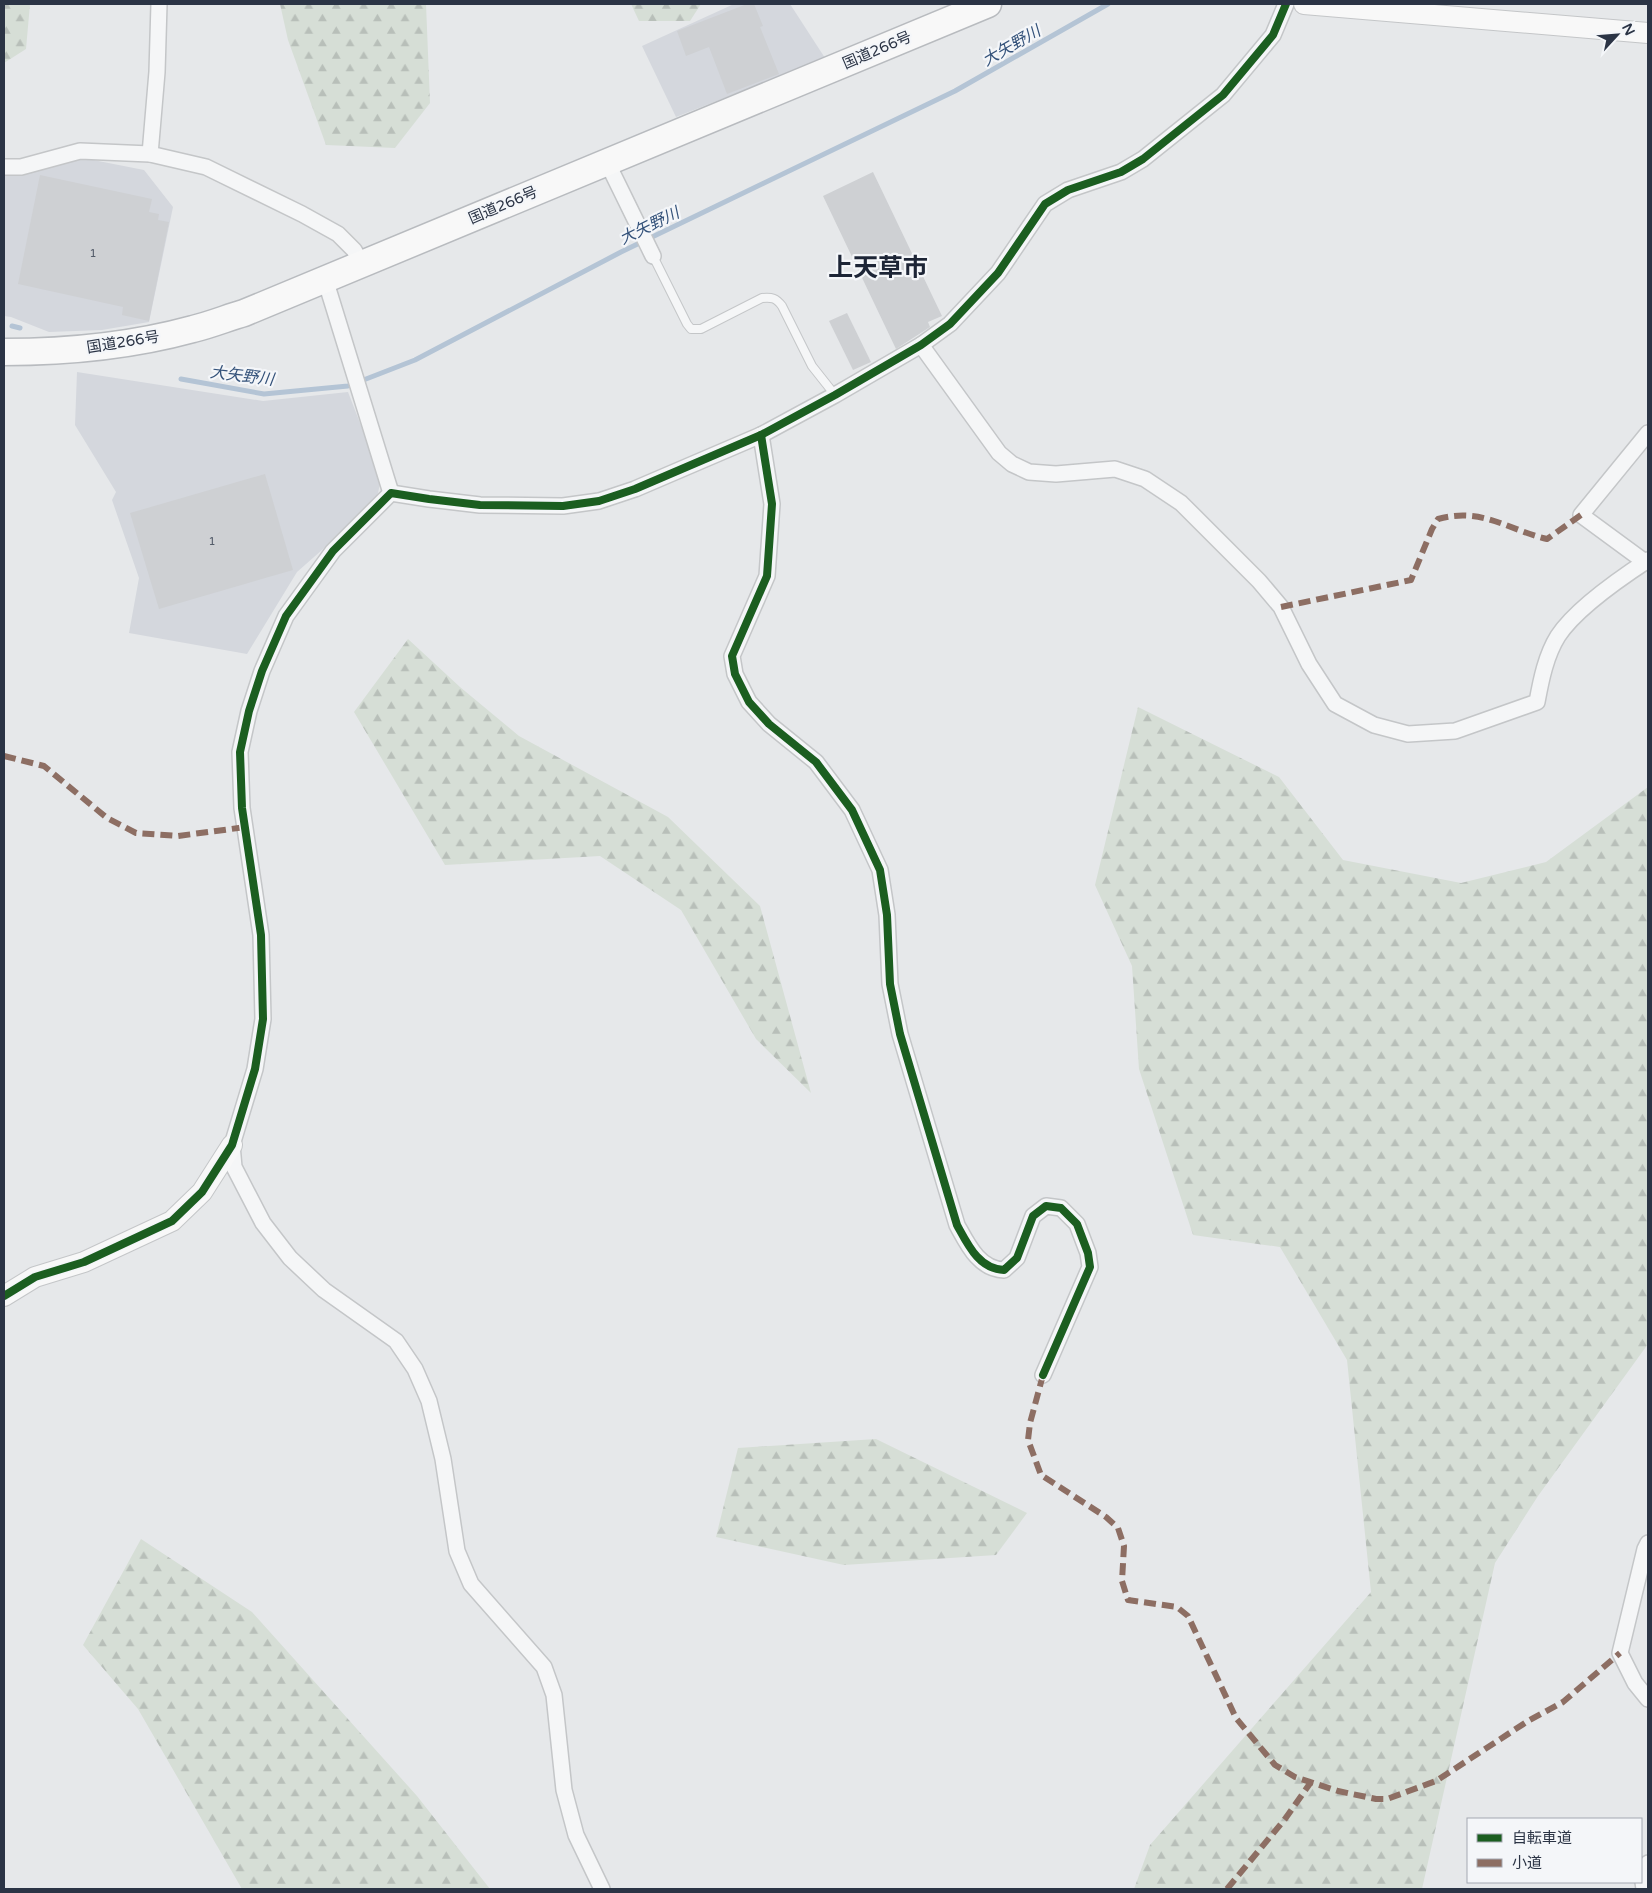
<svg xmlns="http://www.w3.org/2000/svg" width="1652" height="1893" font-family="'Varela Round','Noto Sans JP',sans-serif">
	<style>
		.built { fill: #d4d7dd }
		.forest { fill: url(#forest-firs) }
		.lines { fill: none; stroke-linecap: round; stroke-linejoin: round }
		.stream { stroke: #b4c4d5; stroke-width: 5 }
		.building { fill: #ced0d3 }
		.lane-casing { stroke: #c4c6c8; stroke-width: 10 }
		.street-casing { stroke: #c4c6c8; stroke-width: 18 }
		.secondary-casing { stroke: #c4c6c8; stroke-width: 22 }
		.highway-casing { stroke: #b8bbbf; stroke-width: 29 }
		.lane { stroke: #f5f6f7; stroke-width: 8 }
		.street { stroke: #f5f6f7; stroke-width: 15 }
		.secondary { stroke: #f8f8f8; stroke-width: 20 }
		.highway { stroke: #f8f8f8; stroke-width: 26 }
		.quiet { stroke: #8d6e63; stroke-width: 6; stroke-dasharray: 12 6; stroke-linecap: butt }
		.cycleway-casing { stroke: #f4f6f9; stroke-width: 11 }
		.cycleway { stroke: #1b5e20; stroke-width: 8 }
		.labels { text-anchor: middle; stroke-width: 4.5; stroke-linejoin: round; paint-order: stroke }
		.number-label { font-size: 12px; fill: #545c69 }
		.street-label { font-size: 15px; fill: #2b3445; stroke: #f4f6f9 }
		.water-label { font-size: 16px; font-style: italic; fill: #34527a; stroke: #f4f6f9 }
		.town-label { font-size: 25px; font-weight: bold; fill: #1d2536; stroke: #f4f6f9 }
	</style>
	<defs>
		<pattern id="forest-firs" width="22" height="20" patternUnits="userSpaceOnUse" patternTransform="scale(1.25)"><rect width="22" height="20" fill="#d6ded6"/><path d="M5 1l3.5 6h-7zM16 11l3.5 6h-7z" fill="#b8bfb9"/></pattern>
	</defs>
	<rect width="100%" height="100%" fill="#e6e8ea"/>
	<!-- built -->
	<g class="built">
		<path d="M734,4H790L825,58L676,117L642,46Z"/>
		<path d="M83,158L144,170L173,207L149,322L102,330L49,332L11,317L4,316V174L16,175Z"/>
		<path d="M77,372L263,401L348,392L377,467L381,479L378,493L373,505L297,572L247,654L129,633L139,578L112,500L116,492L75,425Z"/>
	</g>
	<!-- forest -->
	<g class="forest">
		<path d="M4,4H30L26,49L4,63Z"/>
		<path d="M280,4H426L430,103L395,148L326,145L288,40Z"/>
		<path d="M631,4H701L690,21H639Z"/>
		<path d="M408,639L460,687L519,736L668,817L760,906L811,1093L756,1039L681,910L600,856L445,865L354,712Z"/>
		<path d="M1138,707L1279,777L1343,860L1461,883L1546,862L1648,787V1344L1538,1496L1495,1563L1422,1889H1134L1150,1845L1371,1592L1347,1360L1280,1247L1193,1235L1139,1069L1132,966L1095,885Z"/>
		<path d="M876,1439L1027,1513L996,1555L844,1565L716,1537L738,1448Z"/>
		<path d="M141,1539L252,1612L417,1796L490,1889H242L138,1709L83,1645Z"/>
	</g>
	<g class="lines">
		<!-- stream -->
		<g class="stream">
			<path d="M12,326L20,328"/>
			<path d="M181,379L264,394L348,386L415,360L621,252L955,91L1108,4"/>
		</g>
	</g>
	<!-- building -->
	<g class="building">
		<path d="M747,4H754L763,26L760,27L779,74L727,94L709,47L686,56L677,31Z"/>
		<path d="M873,172L942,316L928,322L930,327L896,349L823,196Z"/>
		<path d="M40,175L152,199L149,212L159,214L158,220L169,222L149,321L122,315L123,307L18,284Z"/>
		<path d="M847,313L871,362L853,370L829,321Z"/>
		<path d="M265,474L293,570L159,609L130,513Z"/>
	</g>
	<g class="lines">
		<defs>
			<path id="lane" d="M653,256L687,324L691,329H701L762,298C772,297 776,298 782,306L812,366L835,395"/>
			<g id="street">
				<path d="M150,154L157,72L159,4"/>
				<path d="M607,162L653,256"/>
				<path d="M4,167H21L80,151L150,154L206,167L302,214L338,234L354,250L362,264"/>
				<path d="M325,279L391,493"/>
				<path d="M921,345L999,453L1012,464L1029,472L1056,474L1115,469L1145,479L1181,503L1259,581L1281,607L1309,664L1335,704L1374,725L1408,734L1455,731L1537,702C1541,680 1546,655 1558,636C1575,610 1622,577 1648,560"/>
				<path d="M761,435L772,504L767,576L732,656L735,674L749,702L769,724L816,762L852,810L880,870L887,915L890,984L900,1034L957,1225C968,1245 979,1269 1004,1270L1017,1258L1033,1216L1046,1206L1061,1208L1077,1224L1088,1253L1090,1267L1043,1375"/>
				<path d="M391,493L333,551L286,616L262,671L249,711L240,752L242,808L261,935L263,1019L255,1069L232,1145L234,1167L263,1223L290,1258L324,1290L396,1341L415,1369L429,1401L443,1459L457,1551L471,1584L544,1667L554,1695L564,1790L576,1835L602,1889"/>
				<path d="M391,493L429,499L480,505L563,506L599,501L635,489L761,435L835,395L921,345L950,324L998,273L1045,204L1068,190L1121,172L1143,159L1223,95L1273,35L1286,4"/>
				<path d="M1645,562L1581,515L1648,433"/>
				<path d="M1648,1543L1645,1549L1620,1653L1635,1683L1648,1699"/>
				<path d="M1644,1889L1642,1875L1648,1863"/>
			</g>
			<g id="secondary">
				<path d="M1304,4L1648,33"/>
				<path d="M4,1296L35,1277L84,1262L172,1221L202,1192L232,1145"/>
			</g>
			<path id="highway" d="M4,352C67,352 131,346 193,329C210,325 227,318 244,313L988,4"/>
		</defs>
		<!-- lane casing -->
		<use href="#lane" class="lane-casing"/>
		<!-- street casing -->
		<use href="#street" class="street-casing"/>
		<!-- secondary casing -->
		<use href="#secondary" class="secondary-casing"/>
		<!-- highway casing -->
		<use href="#highway" class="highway-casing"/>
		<!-- lane -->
		<use href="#lane" class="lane"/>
		<!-- street -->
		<use href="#street" class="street"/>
		<!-- secondary -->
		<use href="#secondary" class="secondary"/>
		<!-- highway -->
		<use href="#highway" class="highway"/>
		<!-- quiet -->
		<g class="quiet">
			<path d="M1281,607L1411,580L1432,529L1438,519C1482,507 1506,529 1547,539L1581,515"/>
			<path d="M4,756L44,766L107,818L136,833L178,836L246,827"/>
			<path d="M1043,1375L1030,1423L1028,1440L1041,1475L1106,1517L1118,1528L1124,1546L1122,1581L1128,1600L1177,1607L1188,1616L1236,1718L1275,1765L1295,1777L1338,1791L1376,1799H1387L1436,1781L1528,1721L1563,1702L1620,1653"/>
			<path d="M1227,1889L1285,1819L1311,1782"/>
		</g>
		<defs>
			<g id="cycleway">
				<path d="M761,435L772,504L767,576L732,656L735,674L749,702L769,724L816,762L852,810L880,870L887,915L890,984L900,1034L957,1225C968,1245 979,1269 1004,1270L1017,1258L1033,1216L1046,1206L1061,1208L1077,1224L1088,1253L1090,1267L1043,1375"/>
				<path d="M4,1296L35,1277L84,1262L172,1221L202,1192L232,1145L255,1069L263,1019L261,935L242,808L240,752L249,711L262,671L286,616L333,551L391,493L429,499L480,505L563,506L599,501L635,489L761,435L835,395L921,345L950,324L998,273L1045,204L1068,190L1121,172L1143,159L1223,95L1273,35L1286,4"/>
			</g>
		</defs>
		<!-- cycleway casing -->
		<use href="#cycleway" class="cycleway-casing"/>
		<!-- cycleway -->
		<use href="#cycleway" class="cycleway"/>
	</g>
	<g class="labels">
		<!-- number labels -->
		<g class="number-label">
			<text x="93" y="257">1</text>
			<text x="212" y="545">1</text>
		</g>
		<!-- street labels -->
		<g class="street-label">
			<text transform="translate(877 50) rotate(-23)" y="5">国道266号</text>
			<text transform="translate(503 205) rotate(-23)" y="5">国道266号</text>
			<text transform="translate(123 342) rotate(-9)" y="5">国道266号</text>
		</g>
		<!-- water labels -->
		<g class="water-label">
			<text transform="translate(1011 45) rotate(-30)" y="6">大矢野川</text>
			<text transform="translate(649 225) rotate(-26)" y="6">大矢野川</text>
			<text transform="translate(242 375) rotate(7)" y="6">大矢野川</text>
		</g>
		<!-- town labels -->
		<g class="town-label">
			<text x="878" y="276">上天草市</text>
		</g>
	</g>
	<!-- border -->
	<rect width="1652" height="1893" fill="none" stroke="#2b3445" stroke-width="10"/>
	<!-- legend -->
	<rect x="1467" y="1818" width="175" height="65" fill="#f4f6f9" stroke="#a4a8b1"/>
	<rect x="1477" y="1834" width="25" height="8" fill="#1b5e20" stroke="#a4a8b1"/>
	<text x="1512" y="1843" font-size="15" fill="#2b3445">自転車道</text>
	<rect x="1477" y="1859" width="25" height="8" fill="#8d6e63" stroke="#a4a8b1"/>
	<text x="1512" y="1868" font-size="15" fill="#2b3445">小道</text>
	<!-- north arrow -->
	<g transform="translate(1617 35) rotate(64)" stroke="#f4f6f9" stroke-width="4" paint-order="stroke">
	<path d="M0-4L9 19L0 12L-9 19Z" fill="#2b3445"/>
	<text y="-8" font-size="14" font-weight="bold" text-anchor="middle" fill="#2b3445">N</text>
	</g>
</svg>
